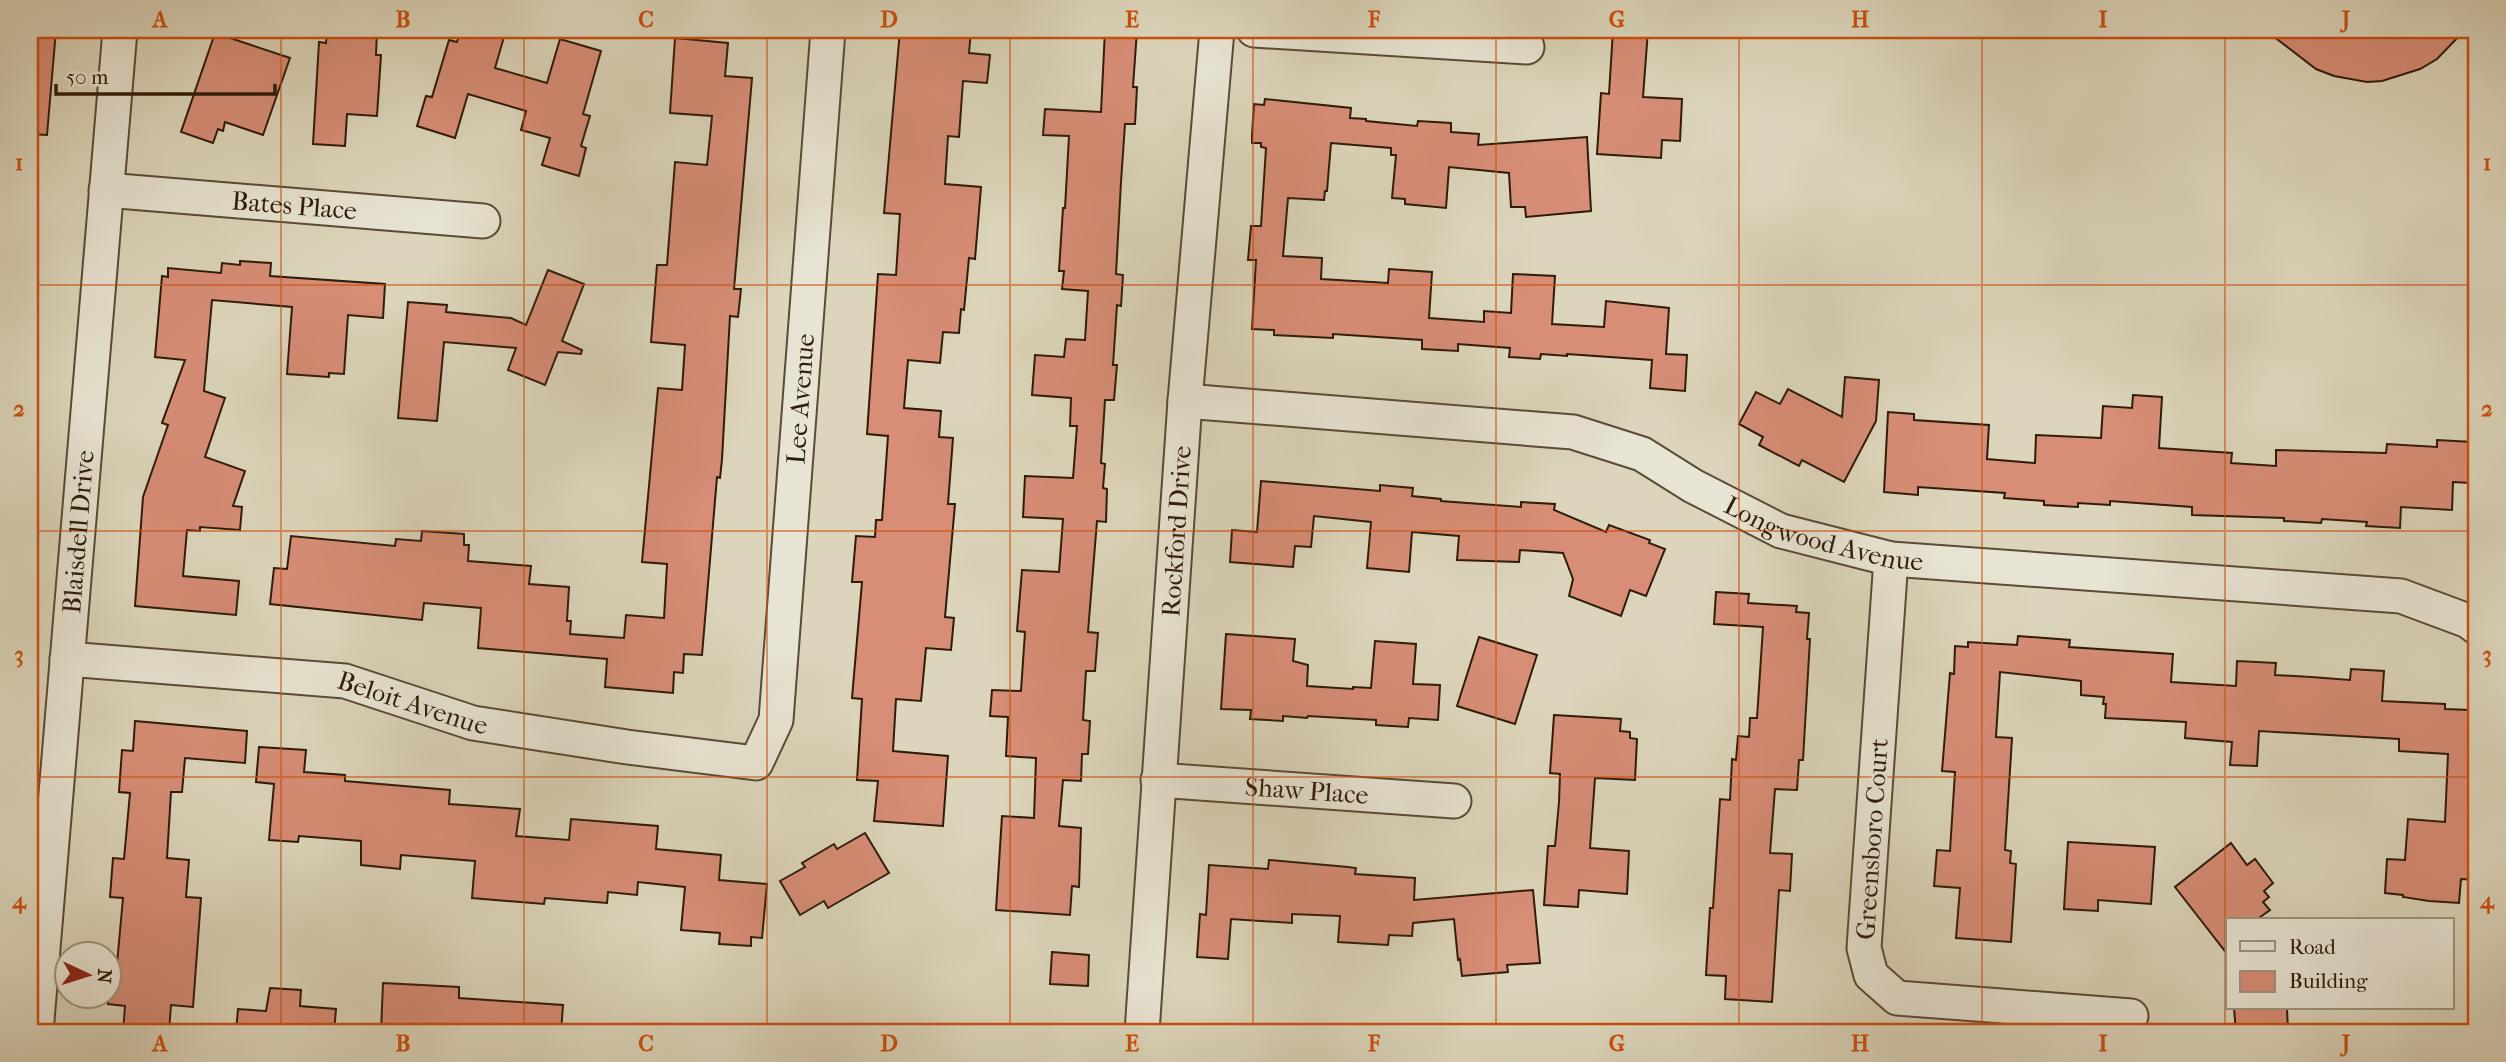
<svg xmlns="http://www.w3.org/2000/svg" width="2506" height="1062" font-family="'IM FELL French Canon',serif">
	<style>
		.building { fill: #d78d76; stroke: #2e1b09; stroke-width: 2 }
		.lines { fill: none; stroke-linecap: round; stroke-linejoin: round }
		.minor-casing { stroke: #5a4a36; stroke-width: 37 }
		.minor { stroke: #e8e4d3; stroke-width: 33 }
		.grid { fill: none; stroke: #cc500c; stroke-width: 2; stroke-opacity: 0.55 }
		.labels { text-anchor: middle; stroke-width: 5; stroke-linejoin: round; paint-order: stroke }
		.street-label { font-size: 26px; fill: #2e1b09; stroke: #e8e4d3 }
		.neatline { fill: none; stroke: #cc500c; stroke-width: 2.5 }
		.grid-label { font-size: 23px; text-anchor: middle; font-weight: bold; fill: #cc500c }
	</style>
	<rect width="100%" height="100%" fill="#dcd5bb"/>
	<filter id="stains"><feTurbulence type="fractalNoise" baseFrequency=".00286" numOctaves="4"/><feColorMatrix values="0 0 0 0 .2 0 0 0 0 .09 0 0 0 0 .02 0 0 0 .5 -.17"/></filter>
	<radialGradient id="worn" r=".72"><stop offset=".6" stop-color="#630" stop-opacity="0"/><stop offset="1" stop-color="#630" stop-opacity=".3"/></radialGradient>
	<!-- building -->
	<g class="building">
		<path d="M30,30H56L47,135L30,134Z"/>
		<path d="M327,30H377L376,55H381L377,116L347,114L345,146L313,144L319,42L326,43Z"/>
		<path d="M461,30H506L495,68L547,83L560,39L601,51L583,114L590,116L581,146L586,148L579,176L542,165L550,138L521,130L526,111L468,94L455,138L417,126L426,96L432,97L449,40L457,42Z"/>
		<path d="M900,30H971L969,53L990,55L987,83L963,81L959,137L948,136L945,184L981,187L975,259L969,258L964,310L961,309L959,333L943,332L940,363L908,360L904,408L941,411L939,437L953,438L948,504H955L945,617L954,618L951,650L926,648L921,701L896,699L893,751L948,756L943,826L874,821L878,781L857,780L862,699L852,698L862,582H852L856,536L875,537L876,520H882L888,436L867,434L878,274L896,275L900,214L884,213Z"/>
		<path d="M1105,30H1137L1133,87H1137L1135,124H1125L1121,182L1116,274L1123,275L1121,306L1117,305L1113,365H1117L1114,400H1105L1101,463L1105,464L1103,488L1107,489L1106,522L1097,521L1088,632L1098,633L1095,671H1086L1083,720L1090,721L1088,754H1082L1081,781L1063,780L1059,826L1081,828L1079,887L1072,886L1070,915L996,910L1002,816L1034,818L1036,758L1006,756L1008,717L990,716L992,690L1021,691L1025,632L1017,631L1022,570L1059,572L1063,519L1023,517L1025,476L1073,478L1077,426H1070L1071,398L1032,395L1035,355L1064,357L1066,339L1085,340L1088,291L1062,289L1064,271H1059L1063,208H1065L1069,136L1043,135L1045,109L1101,112Z"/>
		<path d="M1613,30H1648L1643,97L1682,99L1680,141L1662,140L1661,158L1597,154L1601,93L1609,94Z"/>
		<path d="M2265,30H2465L2437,59L2420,69L2382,81L2367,82L2334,76L2316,69Z"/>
		<path d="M215,33L290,58L263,135L225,122L223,131L218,129L213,143L181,132Z"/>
		<path d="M675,38L728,43L725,76L752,78L734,289H741L738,317L730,316L722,459L720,478L717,477L702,655L684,654L683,673L674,672L673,693L605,687L607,659L478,648L481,608L424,603L422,620L270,604L274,568L287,569L291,536L395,546L396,539L421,541L422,531L464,534V545H469L468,561L531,566L529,584L569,587L567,621H571L570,634L624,638L626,615L664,618L667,564L642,562L658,388L682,390L685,345L651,342L657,265H667L675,162L707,165L712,116L670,113Z"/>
		<path d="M1265,99L1351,108L1350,118L1366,119V121L1417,126L1418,121L1451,123V132L1479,134L1478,145L1587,137L1591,211L1526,217L1525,207H1511L1509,173L1449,167L1446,208L1405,204V199L1392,198L1396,155H1391V148L1331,143L1327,191H1325L1324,200L1288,198L1283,256L1322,258L1321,279L1388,283L1389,269L1432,272L1429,318L1484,322V311L1511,313L1513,274L1555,276L1552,324L1604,327L1606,301L1669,308L1666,354L1687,355L1685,391L1650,388L1652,360L1567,354V356L1541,354L1540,359L1509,357L1510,348L1458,344V351L1422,349V340L1333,334V338L1274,335V330L1252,329L1256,260H1248L1251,226H1261L1266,148L1261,147V143H1252V135L1254,104L1264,105Z"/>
		<path d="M240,261L271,263L270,276L385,284L383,318L348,315L344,374L329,373V377L287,374L292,307L212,300L204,391L225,398L205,457L245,471L233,506L242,507L240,530L200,527V531L187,530L183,576L239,581L236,615L135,606L143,497L168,425L162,423L185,360L155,357L162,276L168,277V268L221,273L222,263L240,265Z"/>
		<path d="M548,270L584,284L562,341L582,350L581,354L558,352L545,385L508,370L516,348L444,342L437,421L398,418L408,302L447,305L446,312L511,318L526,325Z"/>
		<path d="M1845,377L1879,380L1876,421L1844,482L1802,460L1799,466L1759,445L1763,437L1739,424L1756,392L1780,404L1788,389L1842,417Z"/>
		<path d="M2133,395L2162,397L2159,448L2232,453L2231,463L2276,466V450L2386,453L2387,444L2437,447V440L2473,442L2471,483L2453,482L2452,510L2401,507L2400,528L2366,526L2367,522L2322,519L2321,523L2284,521V518L2192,515V507L2110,501V505L2078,503V507L2044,505V501L2004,498L2005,493L1918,487V495L1884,492L1888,412L1914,414V420L1989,425L1987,459L2035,463L2036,435L2101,438L2103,406L2132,408Z"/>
		<path d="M1261,481L1380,491V485L1413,488L1412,496L1441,499V501L1521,507V502L1555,504L1554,510L1606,532L1609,525L1650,540L1649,543L1665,549L1646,596L1630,590L1621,616L1569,596L1573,579L1563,553L1520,550L1519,562L1457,560L1459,536L1412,532L1409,572L1367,568L1371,522L1314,516L1311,547L1295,546L1293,567L1230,562L1232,530L1257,532Z"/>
		<path d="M1716,592L1749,594L1748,603L1797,606L1796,612L1809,613L1807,639H1810L1803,760H1799L1797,790L1775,789L1770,853L1792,854L1790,891L1779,890L1772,1002L1725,999L1726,976L1706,975L1710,908H1713L1720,799L1730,800L1732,759L1736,760L1738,736L1749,737L1750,718H1757L1763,627L1714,624Z"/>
		<path d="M1226,634L1295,639L1293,661L1308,665L1307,686L1353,689V687L1371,688L1375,641L1416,644L1413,684L1440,685L1438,720L1409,718L1408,727L1376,725V720L1308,716L1307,718L1283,716V721L1250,719L1251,710L1221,709Z"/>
		<path d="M2018,636L2070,640L2069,647L2173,654L2171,682L2236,686L2237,661L2276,663L2275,675L2311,677L2350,680L2351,669L2384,671L2382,701L2445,704V709L2469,710V725H2474L2471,774H2476V880L2461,879L2459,903L2429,901L2403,897V895L2385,893L2387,859L2405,860L2408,819L2445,822L2448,754L2399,751V739L2259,731L2257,766L2230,765L2232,742L2185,738L2186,722L2105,718L2106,704H2103L2104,697L2081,695V681L2000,672L1996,737L2012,738L2005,850L2011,851L2010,863L2016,864L2011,942L1956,938L1960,888L1934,886L1937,850L1950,851L1955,772L1942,771L1950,673L1954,674L1955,646L1968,647V642L2017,645Z"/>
		<path d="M1479,637L1537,655L1515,724L1457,706Z"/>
		<path d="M1554,715L1621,719L1620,731L1630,732V738L1637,739L1635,780L1595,778L1590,848L1629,851L1627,894L1579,890L1578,907L1544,905L1548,846H1555L1559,802L1560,774L1550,773Z"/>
		<path d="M135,721L247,731L245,763L185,758L182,792H171L167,858L189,860L186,897L201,898L193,1007L171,1005L169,1032H123L125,1006L108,1004V963L117,964L123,898L110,897L113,858L124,859L130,793L119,792L122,750L133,751Z"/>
		<path d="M259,747L306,750L304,772L345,775V781L450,790L449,804L520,809L516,836L569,840L571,819L658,826L656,849L721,855L719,880L767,884L762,938L751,937V946L719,944L720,933L681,930L685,887L638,882L637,895L608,892L607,903L545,898L544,904L472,898L475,861L401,855L400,869L361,865V841L299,836L298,842L269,840L274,784L256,782Z"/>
		<path d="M865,833L889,873L828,908L824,901L800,915L780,881L805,867L802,863L834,844L837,849Z"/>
		<path d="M2068,842L2155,847L2151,904L2098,900V911L2064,909Z"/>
		<path d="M2231,843L2247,865L2255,859L2273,883L2264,891L2269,897L2263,902L2270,910L2256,920H2228V955L2175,887Z"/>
		<path d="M1269,860L1348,867L1356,868L1355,874L1415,878L1414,900L1533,890L1540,963L1507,965L1508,972L1462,976L1460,959L1458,960L1454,919L1413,923L1412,936L1389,935L1388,945L1338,942L1340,916L1292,914V923L1231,919L1228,959L1197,957L1200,914L1206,915L1209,865L1268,869Z"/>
		<path d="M1052,952L1089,955L1088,986L1050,984Z"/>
		<path d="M383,983L459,987V998L563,1005L561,1032H381Z"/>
		<path d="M270,988L301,990L300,1006L336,1009L334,1032H236L238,1009L266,1011Z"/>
		<path d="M2234,1008H2287L2288,1032H2236Z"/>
	</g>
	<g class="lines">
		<defs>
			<g id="minor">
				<path d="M1254,30L1527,47"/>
				<path id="s1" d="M106,190L483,221"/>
				<path id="s2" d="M1185,401L1573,432L1642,454L1693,486L1781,531L1891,559L2401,596L2468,621L2476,627"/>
				<path d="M1891,559L1864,948L1871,975L1897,998L2131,1016"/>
				<path id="s3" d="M67,659L345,681L473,723L627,747L756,763L776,720L828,30"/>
				<path id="s4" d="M1158,780L1454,801"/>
				<path id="s5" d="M36,1032L120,30"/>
				<path id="s6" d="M1142,1032L1185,401L1217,30"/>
			</g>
		</defs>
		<!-- minor casing -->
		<use href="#minor" class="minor-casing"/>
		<!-- minor -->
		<use href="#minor" class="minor"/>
	</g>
	<!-- grid -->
	<path class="grid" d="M281,30V1032M524,30V1032M767,30V1032M1010,30V1032M1253,30V1032M1496,30V1032M1739,30V1032M1982,30V1032M2225,30V1032M30,285H2476M30,531H2476M30,777H2476"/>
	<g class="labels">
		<!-- street labels -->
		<g class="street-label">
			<text dy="9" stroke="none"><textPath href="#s1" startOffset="189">Bates Place</textPath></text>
			<text dy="9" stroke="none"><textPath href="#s3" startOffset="1069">Lee Avenue</textPath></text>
			<text dy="9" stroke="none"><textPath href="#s2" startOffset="663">Longwood Avenue</textPath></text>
			<text dy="9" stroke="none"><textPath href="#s5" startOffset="502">Blaisdell Drive</textPath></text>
			<text dy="9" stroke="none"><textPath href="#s6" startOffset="502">Rockford Drive</textPath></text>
			<text dy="9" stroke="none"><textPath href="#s3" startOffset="350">Beloit Avenue</textPath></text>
			<text dy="9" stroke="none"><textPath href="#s4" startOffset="149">Shaw Place</textPath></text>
			<text transform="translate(1872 839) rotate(-86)" y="9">Greensboro Court</text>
		</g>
	</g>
	<!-- margin -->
	<rect width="2506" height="1062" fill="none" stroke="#dcd5bb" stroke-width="77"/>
	<!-- legend -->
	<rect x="2226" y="918" width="228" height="91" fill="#e8e4d3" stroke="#9e9482" stroke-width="2"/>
	<rect x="2240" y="941" width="35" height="10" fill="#e8e4d3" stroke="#9e9482" stroke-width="2"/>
	<text x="2289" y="954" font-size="21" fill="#2e1b09">Road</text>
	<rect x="2240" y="971" width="35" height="21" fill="#d78d76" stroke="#9e9482" stroke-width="2"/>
	<text x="2289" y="988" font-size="21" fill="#2e1b09">Building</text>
	<!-- north arrow -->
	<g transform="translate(88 975) rotate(94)"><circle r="33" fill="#e8e4d3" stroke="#9e9482" stroke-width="2"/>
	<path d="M0-5L12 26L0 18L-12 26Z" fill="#8f2418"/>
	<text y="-10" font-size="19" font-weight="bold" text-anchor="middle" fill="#2e1b09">N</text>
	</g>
	<!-- scale -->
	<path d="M56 84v10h219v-10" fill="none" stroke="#2e1b09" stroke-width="3.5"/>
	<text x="66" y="84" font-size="21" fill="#2e1b09" stroke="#e8e4d3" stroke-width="5" paint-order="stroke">50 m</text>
	<rect x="38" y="38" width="2430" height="986" class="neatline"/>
	<g class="grid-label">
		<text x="160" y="27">A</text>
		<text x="403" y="27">B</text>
		<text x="646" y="27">C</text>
		<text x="889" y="27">D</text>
		<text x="1132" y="27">E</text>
		<text x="1374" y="27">F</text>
		<text x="1617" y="27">G</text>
		<text x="1860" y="27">H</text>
		<text x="2103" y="27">I</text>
		<text x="2346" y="27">J</text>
		<text x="19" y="170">1</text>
		<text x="2487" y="170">1</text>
		<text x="19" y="416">2</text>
		<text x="2487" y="416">2</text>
		<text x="19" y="662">3</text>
		<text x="2487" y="662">3</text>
		<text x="19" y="908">4</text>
		<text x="2487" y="908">4</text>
		<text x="160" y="1051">A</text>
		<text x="403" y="1051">B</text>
		<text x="646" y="1051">C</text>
		<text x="889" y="1051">D</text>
		<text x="1132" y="1051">E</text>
		<text x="1374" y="1051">F</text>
		<text x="1617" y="1051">G</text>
		<text x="1860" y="1051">H</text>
		<text x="2103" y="1051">I</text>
		<text x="2346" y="1051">J</text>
	</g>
	<rect width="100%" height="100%" filter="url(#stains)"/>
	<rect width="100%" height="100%" fill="url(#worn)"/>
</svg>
